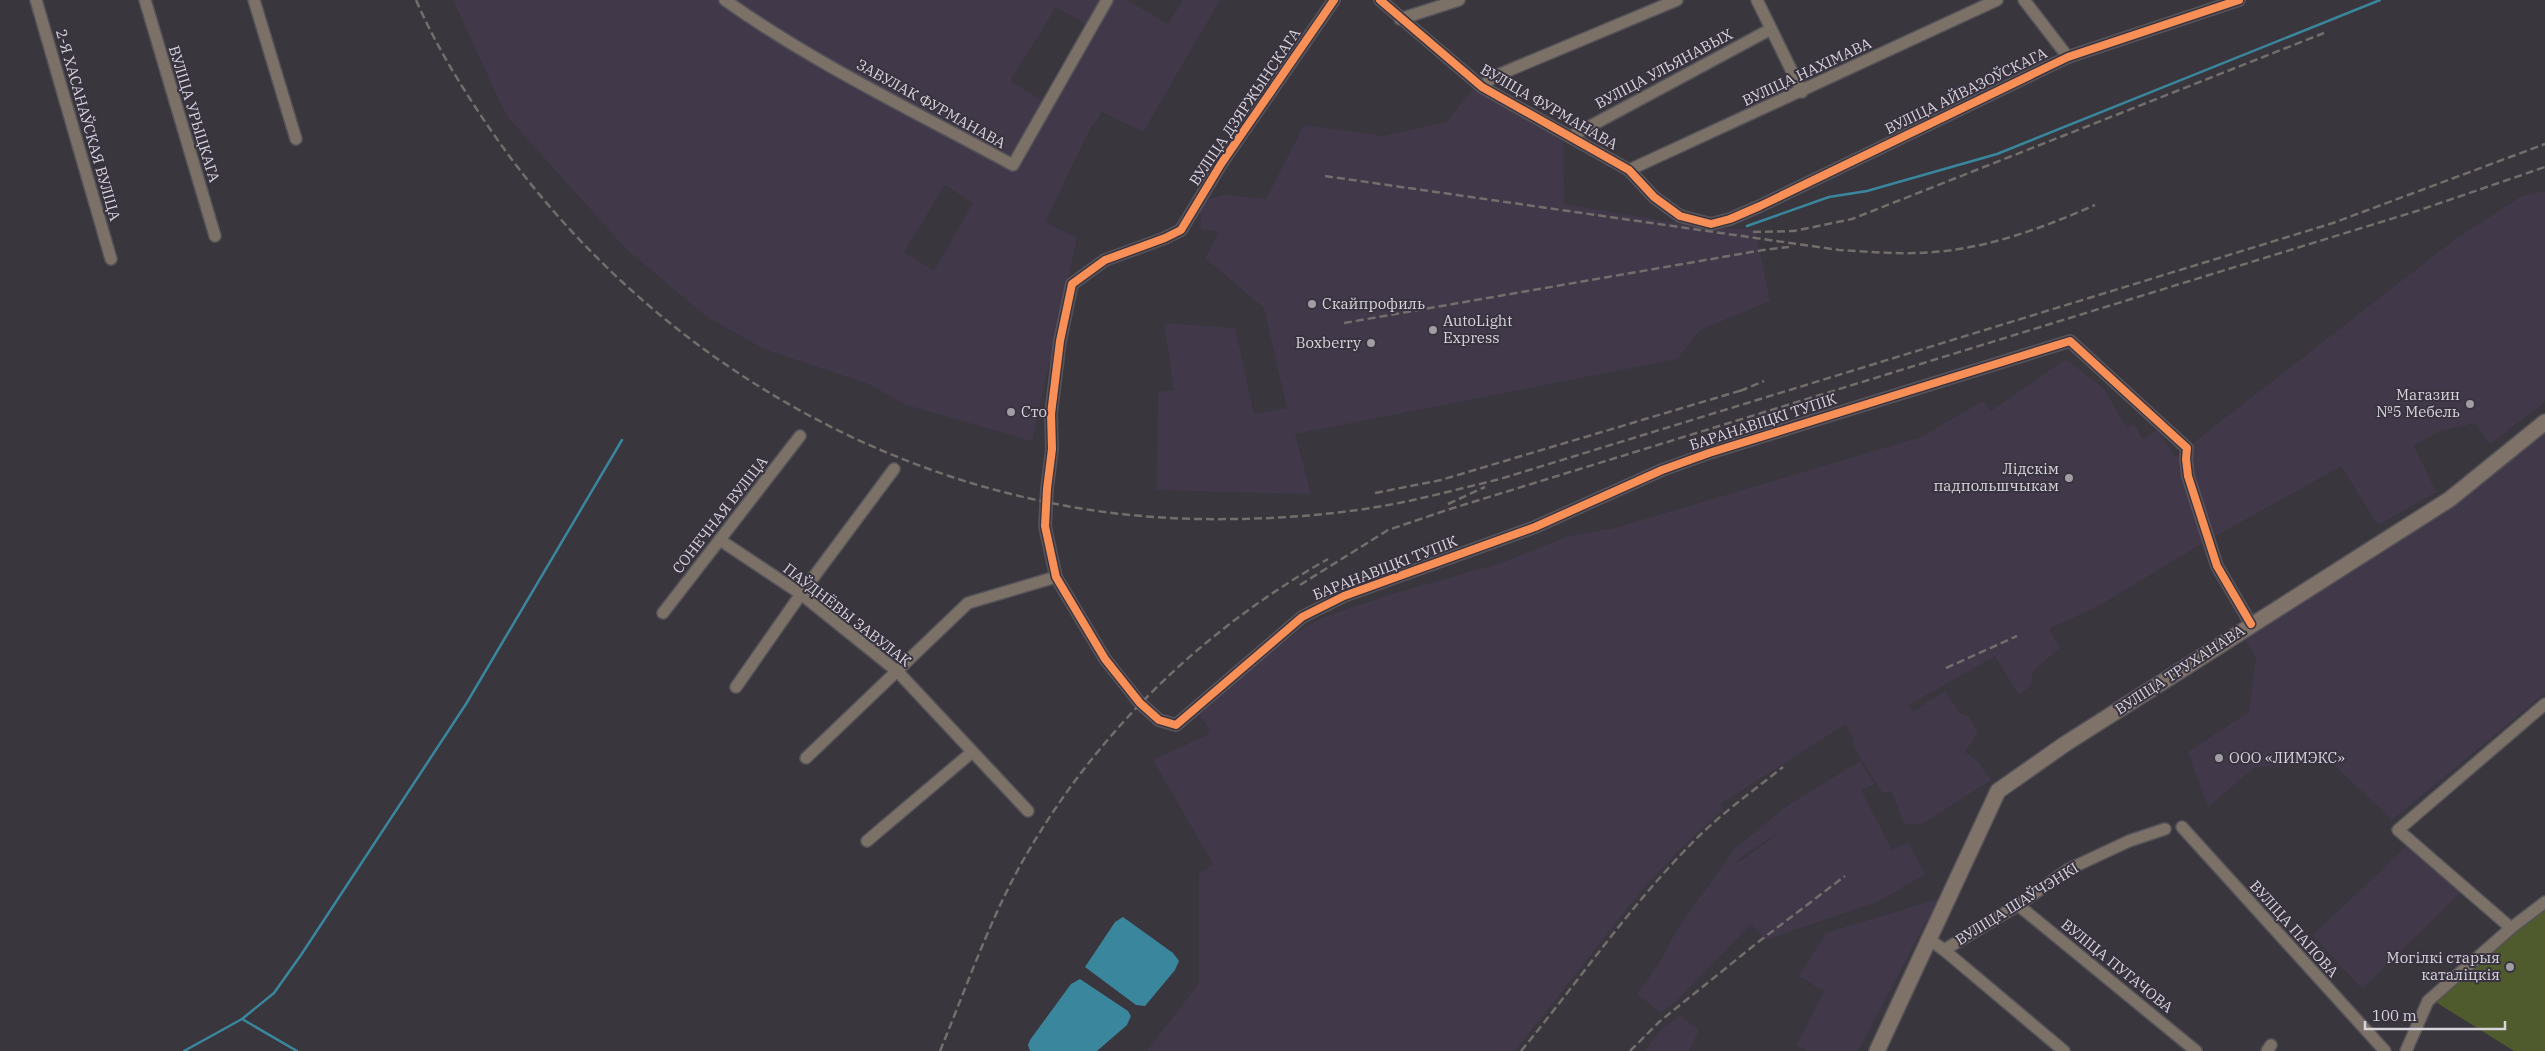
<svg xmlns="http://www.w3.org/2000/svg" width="2545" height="1051" font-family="'IBM Plex Serif',serif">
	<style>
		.built { fill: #41394a; fill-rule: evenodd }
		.green { fill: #4f5a2d }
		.water { fill: #3a869d }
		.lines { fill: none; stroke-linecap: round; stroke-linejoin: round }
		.stream { stroke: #3a869d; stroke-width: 2.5 }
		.minor-casing { stroke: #555359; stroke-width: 14 }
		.secondary-casing { stroke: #555359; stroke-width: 18 }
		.minor { stroke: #7b7167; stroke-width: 11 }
		.secondary { stroke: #7f7269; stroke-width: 15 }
		.rail { stroke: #736d6b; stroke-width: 2.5; stroke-dasharray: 8 4; stroke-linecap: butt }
		.cycleway-casing { stroke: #393340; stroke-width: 11 }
		.cycleway { stroke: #f78f57; stroke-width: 8 }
		.poi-dot { fill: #a09da4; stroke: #393340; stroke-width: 2 }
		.labels { text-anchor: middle; stroke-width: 4; stroke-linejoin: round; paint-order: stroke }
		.street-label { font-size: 15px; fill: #d7d4dc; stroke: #393340 }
		.poi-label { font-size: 15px; fill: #d7d4dc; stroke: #393340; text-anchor: start }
	</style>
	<rect width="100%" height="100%" fill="#39363d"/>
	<!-- built -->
	<g class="built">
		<path d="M453,0H1127L1168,24L1183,0H1220L1143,132L1102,112L1090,129L1045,222L1077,238L1032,441L906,405L869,384L764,349L707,317L626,249L506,115ZM1056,7L1088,25L1043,101L1010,81ZM945,185L973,203L934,271L904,252Z"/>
		<path d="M1483,76L1563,137L1564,204L1694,226L1755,230L1770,301L1700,330L1677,359L1295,434L1311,494L1157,490L1158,392L1174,390L1164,323L1235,328L1254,414L1287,408L1264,308L1205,258L1219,232L1201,229L1200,210L1208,199L1225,195L1266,199L1304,125L1383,136L1447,122Z"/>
		<path d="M2545,191V402L2490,444L2475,423L2439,431L2414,446L2436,492L2378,525L2341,466L2201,544L2100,605L2049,629L2060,648L2033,671L2031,686L2019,695L1995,656L1909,705L1913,712L1945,691L1960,713L1969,717L1978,733L1965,752L1977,761L1991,780L1922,824H1904L1892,792H1882L1853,746L1854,740L1846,724L1720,804L1723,810L1684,845L1640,892L1515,1051H1147L1199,983V874L1213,864L1153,760L1207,735L1210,730L1197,713L1272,650L1305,627L1321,618L1392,594L1501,563L1569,536L1615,528L1921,437L1983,401L1991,411L2066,359L2104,389L2127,428L2134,424L2143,439L2157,430L2175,457L2454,240L2522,196Z"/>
		<path d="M2545,432V693L2392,820L2332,763L2255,767L2208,807L2188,752L2249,712L2256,657L2244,638L2450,508L2502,463Z"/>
		<path d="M1860,761L1875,784L1861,790L1892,850L1908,842L1925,874L1879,901L1766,940L1751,924L1679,998L1676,996L1679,999L1661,1013L1637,994L1658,965L1678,928L1736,847L1787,806ZM1780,832L1744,859L1736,863L1743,855Z"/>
		<path d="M2410,843L2463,890L2362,989L2313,935Z"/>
		<path d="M1938,899L1858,1051H1808L1797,1045L1824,991L1799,976L1826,933Z"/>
		<path d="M1680,1016L1699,1030L1689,1051H1645L1660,1031Z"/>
	</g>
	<!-- green -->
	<path class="green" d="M2545,908V1051H2514L2434,1001Z"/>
	<!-- water -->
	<g class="water">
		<path d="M1123,917L1173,953L1179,961L1175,970L1145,1006L1136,1005L1085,967L1115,922Z"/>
		<path d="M1080,979L1128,1011L1131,1016L1127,1025L1097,1051H1030L1028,1045L1030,1040L1071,984Z"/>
	</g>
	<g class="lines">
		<!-- stream -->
		<g class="stream">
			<path d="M1747,226L1829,197L1867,191L1997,154L2380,0"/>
			<path d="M242,1019L297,1051"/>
			<path d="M184,1051L242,1019L274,993L301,955L466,704L622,440"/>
		</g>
		<defs>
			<g id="minor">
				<path d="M36,0L111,259"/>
				<path d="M145,0L215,236"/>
				<path d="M254,0L296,139"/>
				<path d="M725,0C815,64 916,112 1013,165L1107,0"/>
				<path d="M1334,0L1221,164L1181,230L1165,238L1105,260L1072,284L1060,341L1051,414L1052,449L1047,489L1045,526L1056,577L1105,659L1140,703L1159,720L1176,725L1302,617L1344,596L1535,527L1662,470L1709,453L2070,341L2187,448L2186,459L2188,476L2217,566L2251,624"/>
				<path d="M1380,0L1482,87L1629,170L1654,197L1680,216L1711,224L1730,219L1760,206L2068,57L2239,0"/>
				<path d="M1757,0L1802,92"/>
				<path d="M2024,0L2068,57"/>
				<path d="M1400,19L1459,0"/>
				<path d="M1482,87L1493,77L1677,0"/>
				<path d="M1570,137L1771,29"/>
				<path d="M1629,170L1997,0"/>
				<path d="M720,540L801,594L898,672L1028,811"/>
				<path d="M663,613L800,436"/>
				<path d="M736,687L801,594L894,469"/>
				<path d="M806,758L968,603L1056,577"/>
				<path d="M2182,827L2385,1051"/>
				<path d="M867,841L971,753"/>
				<path d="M2018,905L2196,1051"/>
				<path d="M2511,928L2398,830L2545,704"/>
				<path d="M1930,940L1944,950L2018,905L2069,869L2129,841L2165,829"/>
				<path d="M1944,950L2064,1051"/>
				<path d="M2267,1051L2271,1045"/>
				<path d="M2406,1051L2428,1001L2511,928L2545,902"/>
			</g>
			<path id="secondary" d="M1877,1051L1998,791L2065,744L2450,499L2545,422"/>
		</defs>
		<!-- minor casing -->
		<use href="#minor" class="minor-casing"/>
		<!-- secondary casing -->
		<use href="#secondary" class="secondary-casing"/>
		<!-- minor -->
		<use href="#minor" class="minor"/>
		<!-- secondary -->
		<use href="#secondary" class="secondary"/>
		<!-- rail -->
		<g class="rail">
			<path d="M416,0C436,46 462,88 490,129C649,361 915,514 1198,519C1265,520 1333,516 1399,503C1433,496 1467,487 1500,479L2333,223L2545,144"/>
			<path d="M1325,176L1839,250C1864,251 1890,254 1915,253C1978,252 2038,230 2095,205"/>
			<path d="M1753,232L1794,231L1852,219L2324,33"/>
			<path d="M1344,323L1763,250L1789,247"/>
			<path d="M1740,391L1764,381"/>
			<path d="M1375,493L1441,480L1746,389"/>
			<path d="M1448,504L1485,487"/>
			<path d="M1300,585L1388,530L1450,509L2420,210L2545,167"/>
			<path d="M1946,668L2017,636"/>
			<path d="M940,1051C967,986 990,918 1025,857C1097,732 1202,630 1328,559"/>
			<path d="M1521,1051C1579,981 1631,904 1695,840C1722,813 1753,791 1783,767"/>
			<path d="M1630,1051L1659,1022L1757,943L1845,876"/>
		</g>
		<defs>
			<g id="cycleway">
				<path d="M1334,0L1221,164L1181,230L1165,238L1105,260L1072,284L1060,341L1051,414L1052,449L1047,489L1045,526L1056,577L1105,659L1140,703L1159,720L1176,725L1302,617L1344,596L1535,527L1662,470L1709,453L2070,341L2187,448L2186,459L2188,476L2217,566L2251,624"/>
				<path d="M1380,0L1482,87L1629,170L1654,197L1680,216L1711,224L1730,219L1760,206L2068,57L2239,0"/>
			</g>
		</defs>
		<!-- cycleway casing -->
		<use href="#cycleway" class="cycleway-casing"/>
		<!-- cycleway -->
		<use href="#cycleway" class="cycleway"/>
	</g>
	<!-- markers -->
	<g class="poi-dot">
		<circle cx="1312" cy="304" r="5"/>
		<circle cx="1433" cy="330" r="5"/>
		<circle cx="1371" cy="343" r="5"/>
		<circle cx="2470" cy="404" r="5"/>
		<circle cx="1011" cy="412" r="5"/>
		<circle cx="2069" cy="478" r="5"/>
		<circle cx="2219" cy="758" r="5"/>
		<circle cx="2510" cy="967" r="5"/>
	</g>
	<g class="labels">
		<!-- street labels -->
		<g class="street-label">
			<text transform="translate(1664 69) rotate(-28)" y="5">ВУЛІЦА УЛЬЯНАВЫХ</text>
			<text transform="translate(1807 72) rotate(-25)" y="5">ВУЛІЦА НАХІМАВА</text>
			<text transform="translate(1966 91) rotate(-26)" y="5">ВУЛІЦА АЙВАЗОЎСКАГА</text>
			<text transform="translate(931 104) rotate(29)" y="5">ЗАВУЛАК ФУРМАНАВА</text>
			<text transform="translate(1245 107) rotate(-56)" y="5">ВУЛІЦА ДЗЯРЖЫНСКАГА</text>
			<text transform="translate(1549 107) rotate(30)" y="5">ВУЛІЦА ФУРМАНАВА</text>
			<text transform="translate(194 114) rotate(73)" y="5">ВУЛІЦА УРЫЦКАГА</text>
			<text transform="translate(88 125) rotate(74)" y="5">2-Я ХАСАНАЎСКАЯ ВУЛІЦА</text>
			<text transform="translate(1763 422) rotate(-18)" y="5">БАРАНАВІЦКІ ТУПІК</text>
			<text transform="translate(720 515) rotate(-52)" y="5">СОНЕЧНАЯ ВУЛІЦА</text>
			<text transform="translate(1385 568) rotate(-21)" y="5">БАРАНАВІЦКІ ТУПІК</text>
			<text transform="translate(847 615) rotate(38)" y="5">ПАЎДНЁВЫ ЗАВУЛАК</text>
			<text transform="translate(2180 670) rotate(-33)" y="5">ВУЛІЦА ТРУХАНАВА</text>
			<text transform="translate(2017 904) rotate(-32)" y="5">ВУЛІЦА ШАЎЧЭНКІ</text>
			<text transform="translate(2294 929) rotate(48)" y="5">ВУЛІЦА ПАПОВА</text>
			<text transform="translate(2117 966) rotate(39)" y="5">ВУЛІЦА ПУГАЧОВА</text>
		</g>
		<!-- poi labels -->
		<g class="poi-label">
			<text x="1322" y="309">Скайпрофиль</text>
			<text x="1443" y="326">AutoLight<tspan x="1443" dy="17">Express</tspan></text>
			<text x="1361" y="348" text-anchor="end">Boxberry</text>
			<text x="2460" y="400" text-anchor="end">Магазин<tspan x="2460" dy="17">№5 Мебель</tspan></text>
			<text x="1021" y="417">Сто</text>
			<text x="2059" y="474" text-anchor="end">Лідскім<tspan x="2059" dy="17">падпольшчыкам</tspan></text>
			<text x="2229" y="763">ООО «ЛИМЭКС»</text>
			<text x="2500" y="963" text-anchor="end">Могілкі старыя<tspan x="2500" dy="17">каталіцкія</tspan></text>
		</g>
	</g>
	<!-- scale -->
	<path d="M2365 1021v8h140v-8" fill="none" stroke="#d7d4dc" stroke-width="2.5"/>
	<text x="2372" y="1021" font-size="15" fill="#d7d4dc" stroke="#393340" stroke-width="4" paint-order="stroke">100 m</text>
</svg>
